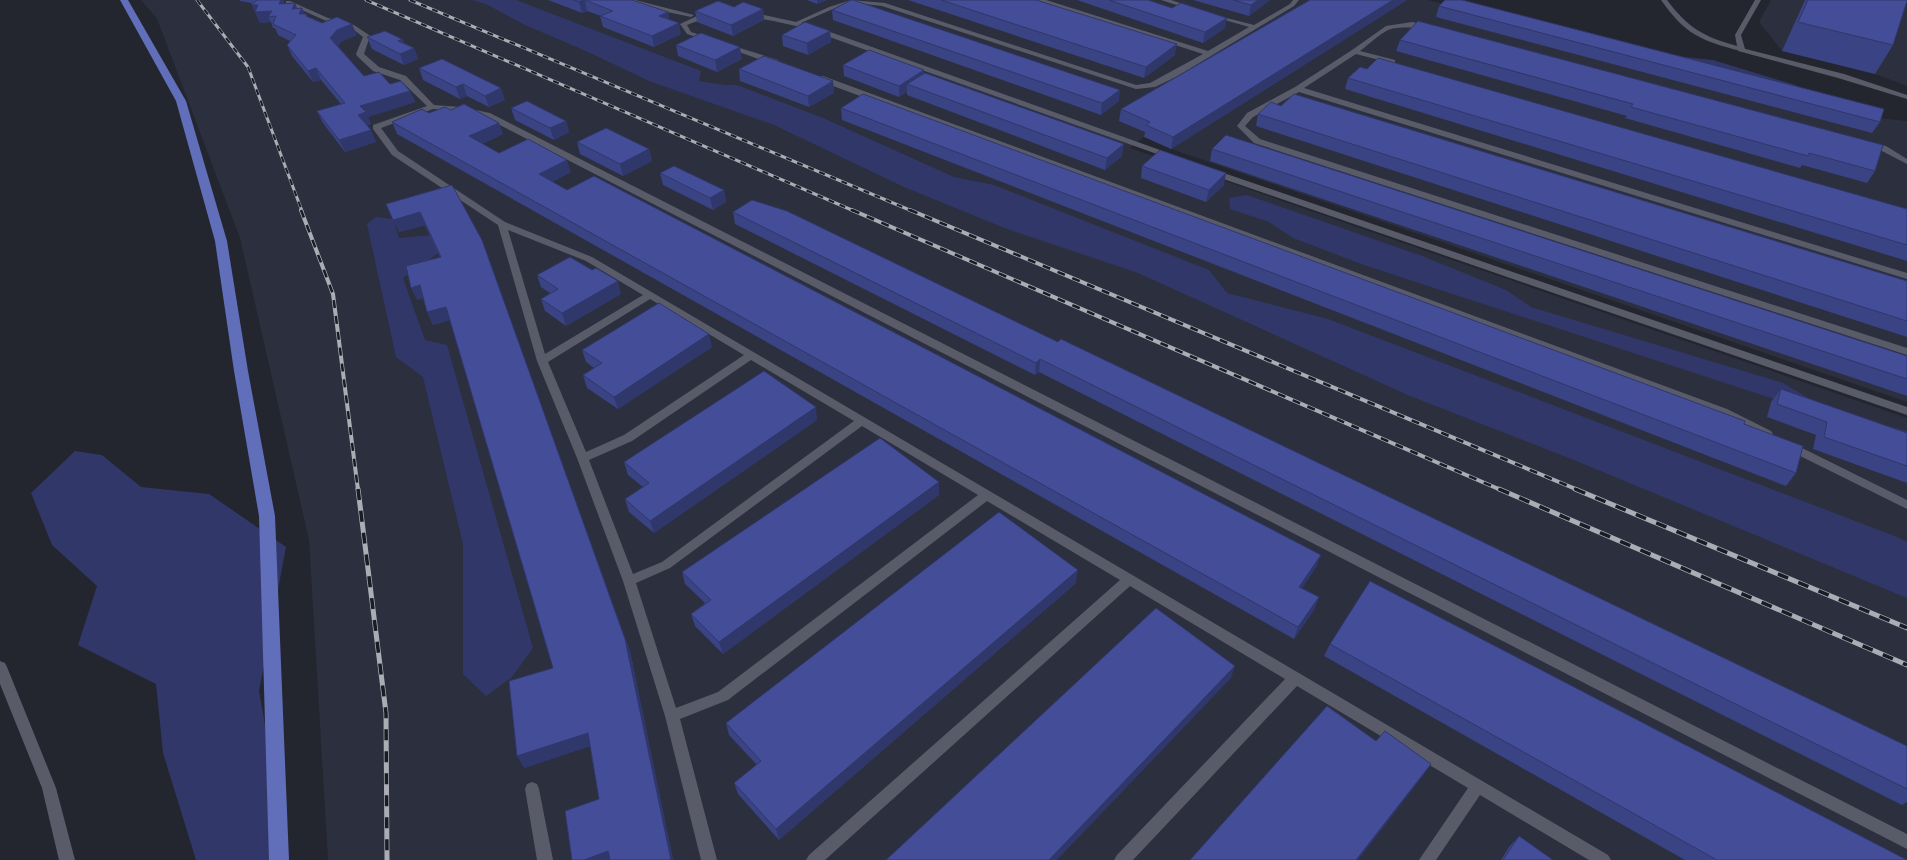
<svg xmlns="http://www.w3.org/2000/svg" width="1907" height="860" font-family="Inter,sans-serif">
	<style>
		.built { fill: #2b2f3e }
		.green { fill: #313869 }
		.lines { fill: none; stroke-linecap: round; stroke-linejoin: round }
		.stream { fill: #616eba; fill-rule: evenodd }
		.service { fill: #595c68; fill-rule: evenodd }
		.minor { fill: #595c68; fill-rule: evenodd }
		.tertiary { fill: #595c68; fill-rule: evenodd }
		.rail-far2-casing { stroke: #abadb5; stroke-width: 3 }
		.rail-far1-casing { stroke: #abadb5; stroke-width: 4 }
		.rail-casing { stroke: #abadb5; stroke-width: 5 }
		.rail-far2 { stroke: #191c25; stroke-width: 2; stroke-dasharray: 6; stroke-linecap: butt }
		.rail-far1 { stroke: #191c25; stroke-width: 2.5; stroke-dasharray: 8; stroke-linecap: butt }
		.rail { stroke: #191c25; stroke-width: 3.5; stroke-dasharray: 11; stroke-linecap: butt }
		.wall { fill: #3a4383 }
		.shaded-wall { fill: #30376a }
		.building { fill: #444e98; stroke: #30376a }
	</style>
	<rect width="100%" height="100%" fill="#23252f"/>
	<!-- built -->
	<g class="built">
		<path d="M141,0H1428L1877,118L1907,121V402L1171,149L1144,137L1130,148L1907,418V860H328L309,540L240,238L157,19Z"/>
		<path d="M1771,0H1907V86L1875,74L1782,51L1759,22Z"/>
	</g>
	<!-- green -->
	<g class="green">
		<path d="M472,0H516L701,71L699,81L725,85H737L823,118L954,177L994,185L1209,270L1227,293L1328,319L1897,537L1907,542V598L1574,460L1410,396L1138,273L1007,229L904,187L774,125L649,81L588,52L523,24L486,4Z"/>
		<path d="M1674,56L1713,60L1795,85L1807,91Z"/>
		<path d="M1247,195L1422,256L1506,290L1531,307L1783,383L1810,399L1863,420L1907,431V446L1774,399L1364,265L1293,238L1269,222L1230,209L1229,198Z"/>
		<path d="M376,217L393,219L399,238L432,235L440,252L403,278L425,340L447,345L533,648L512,677L486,696L463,674V544L423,377L396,357L367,224Z"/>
		<path d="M75,451L102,455L141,487L209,494L286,547L259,691L289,860H196L163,753L156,684L78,645L97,586L52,545L31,493Z"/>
	</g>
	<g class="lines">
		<!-- stream -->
		<path class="stream" d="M120,0H128L186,101L227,241L248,371L275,516L289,860H269L259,516L234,371L215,241L176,101Z"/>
		<!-- service -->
		<g class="service">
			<path d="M626,0H635L694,15L691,17L644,7Z"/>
			<path d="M851,0L885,3L1136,85L1150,83L1203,54L1036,0H1046L1208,51L1249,27L1211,16V14L1254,25L1290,4L1293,0H1299L1294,6L1176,77L1155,87L1136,89L882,6L856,3L833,9L801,23L833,33L1174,155L1175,157L1171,159L807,29C768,19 726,9 687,25L691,32L713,39L714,40L711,42L687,34L680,24L697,16L719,12L764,15L796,22L829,7Z"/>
			<path d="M1161,0H1171L1195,8L1192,10Z"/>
			<path d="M1661,0H1667C1688,28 1704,37 1737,46L1735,35L1755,0H1761L1741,35L1745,49L1741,51C1701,41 1685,34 1661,0Z"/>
			<path d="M286,1H290L328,18L354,25L369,35L370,36L364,54L379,67L406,76L434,105L461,107L490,113L1907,834V849L484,117L461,111L433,109L381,128L398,151L505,222L592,257L1608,855L1611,860H1589L1480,795L1436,860H1419L1468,788L1297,686L1133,860H1114L1117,855L1285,679L1130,586L825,860H806L809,855L1120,580L987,501L728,700L680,719L717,860H701L665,716L623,581L577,458L537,361L498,225L392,155L373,129V125L427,106L400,80L373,71L357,56L356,54L363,37L350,27L324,20L286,3ZM508,230L586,261L643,295L545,354ZM650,299L744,355L624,435L586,452L548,362ZM751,360L854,421L662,562L633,574L589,460L632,441ZM862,426L978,495L718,692L676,708L636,583L670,568Z"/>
			<path d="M1412,22L1431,26C1427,29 1400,26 1391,29C1383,31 1368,45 1360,51L1395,60V64L1356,54L1304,88L1907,273V279L1299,92L1253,117L1245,126L1260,139L1907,348V355L1254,143L1237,126L1247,113L1295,87L1352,50L1386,26Z"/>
			<path d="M727,44L778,60L779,62L772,64L725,47L723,46Z"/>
			<path d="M817,76H823L1727,409L1771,431L1773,434L1771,437H1763L1719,415L817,80Z"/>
			<path d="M1865,142L1886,146L1907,159V164L1880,150L1865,146Z"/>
			<path d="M1212,169L1907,407V415L1209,174V170Z"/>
			<path d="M1788,441L1907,500V509L1784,448L1782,445L1784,442Z"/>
			<path d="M532,782L537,784L539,789L553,860H537L525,789L527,784Z"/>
		</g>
		<!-- minor -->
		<path class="minor" d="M1738,47L1844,74L1907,95V99L1838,78L1738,51Z"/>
		<!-- tertiary -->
		<path class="tertiary" d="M0,661L5,663L7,667L56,788L75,860H59L42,788L0,684Z"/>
		<defs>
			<g id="rail-far2">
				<path d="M197,0L248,67L302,211"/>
				<path d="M366,0L854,211"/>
				<path d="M410,0L912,211"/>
			</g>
			<g id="rail-far1">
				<path d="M301,210L333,294L358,490"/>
				<path d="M852,210L1501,490"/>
				<path d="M910,210L1578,490"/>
			</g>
			<g id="rail">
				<path d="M358,489L386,713L387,860"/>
				<path d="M1499,489L1907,665"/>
				<path d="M1575,489L1907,628"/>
			</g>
		</defs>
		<!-- rail-far2 casing -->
		<use href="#rail-far2" class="rail-far2-casing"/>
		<!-- rail-far1 casing -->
		<use href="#rail-far1" class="rail-far1-casing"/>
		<!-- rail casing -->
		<use href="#rail" class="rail-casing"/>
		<!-- rail-far2 -->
		<use href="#rail-far2" class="rail-far2"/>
		<!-- rail-far1 -->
		<use href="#rail-far1" class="rail-far1"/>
		<!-- rail -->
		<use href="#rail" class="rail"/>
	</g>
	<!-- wall -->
	<g class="wall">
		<path d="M240,0H283L285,4L295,3L297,8H302L304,14L309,17L322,23L357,35L342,41L338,46L364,76L390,84L410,91L415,102L368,117L371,124L367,125L376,142L345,152L323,123L317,111L341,104L321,80L313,82L292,56L287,45L290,41L278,35L275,28H273L271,22L260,23L251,3L240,1Z"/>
		<path d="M548,0H632L668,12L669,20L681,34L654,47L603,27L600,16H601L587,11L582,13Z"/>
		<path d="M807,0H827L817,4Z"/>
		<path d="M908,0H1036L1175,55L1144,78Z"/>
		<path d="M1077,0H1148L1225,28L1203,43Z"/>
		<path d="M1193,0H1270L1249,16Z"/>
		<path d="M1310,0H1407L1171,149L1144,137L1145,132L1119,121L1121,109Z"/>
		<path d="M1805,0H1907L1893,45L1875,74L1782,51Z"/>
		<path d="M1439,6L1880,122L1872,133L1436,17Z"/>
		<path d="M734,7L763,9L764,20L733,36L697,22L695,11Z"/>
		<path d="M832,10L1119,101L1101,115L833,20Z"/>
		<path d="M830,31L831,42L808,55L783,46L782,35Z"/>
		<path d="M367,37L402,39L404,43L414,48L418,59L404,65L372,49Z"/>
		<path d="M1400,40L1875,171L1867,183L1802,165L1800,168L1625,118L1627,116L1396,51Z"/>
		<path d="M676,45L742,59L717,72L678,56Z"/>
		<path d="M843,65L924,73L1122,156L1105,170L907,95V92L899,97L844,76Z"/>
		<path d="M419,68L505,100L489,107L467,96L460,99L423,80Z"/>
		<path d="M739,69L833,81L834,93L809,107L740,81Z"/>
		<path d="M1367,69L1907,209V261L1345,89L1348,78Z"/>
		<path d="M1281,106L1907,281V337L1256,126L1258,114Z"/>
		<path d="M511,108L566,121L569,132L554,140L515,120Z"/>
		<path d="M841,108L1744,424L1796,473L1786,486L842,120Z"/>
		<path d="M429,113L503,134L482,144L499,153L571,172L552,182L1316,567L1302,588L1319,597L1314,610L1294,639L397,134L392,122Z"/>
		<path d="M577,142L649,149L652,161L623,176L580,154Z"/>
		<path d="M1212,149L1907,356V396L1210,161Z"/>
		<path d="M1142,166L1224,185L1206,202L1141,178Z"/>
		<path d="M660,173L724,190L726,202L713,210L663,185Z"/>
		<path d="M452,185L630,651L673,860H572L599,799L590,746L524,768L553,668L450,320L433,325L427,312L423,298L417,300L440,257L425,225L399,232L386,204Z"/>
		<path d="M752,200L1907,789V802L1902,805L1039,372L1035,375L735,224L733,212Z"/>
		<path d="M537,275L621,294L566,326L545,311L541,299L550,293L541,287Z"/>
		<path d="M712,347L618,409L587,388L583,375L594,368L586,362L582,350Z"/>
		<path d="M1781,389L1907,433V483L1813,449L1816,435L1767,417L1771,402Z"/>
		<path d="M817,420L654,533L629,512L625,499L643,487L628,475L624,462Z"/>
		<path d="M939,495L723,654L695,626L691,614L705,603L685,584L682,572Z"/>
		<path d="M1076,583L779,840L738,794L734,783L757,765L729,735L726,723Z"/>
		<path d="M1330,644L1907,860H1685L1324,656Z"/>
		<path d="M1519,836L1553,860H1501L1509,847Z"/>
	</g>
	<!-- shaded-wall -->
	<g class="shaded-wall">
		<path d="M281,0H283L287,8L280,7L276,1Z"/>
		<path d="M585,0L587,11L582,13L579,2Z"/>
		<path d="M817,0H827L817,4Z"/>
		<path d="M1258,0H1270L1249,16L1251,5Z"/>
		<path d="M1393,0H1407L1171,149L1173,137Z"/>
		<path d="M295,3L299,13L302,8L307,19L304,25L292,9Z"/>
		<path d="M252,5H258L272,11L268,17L271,22L260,23Z"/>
		<path d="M763,9L764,20L733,36L731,25Z"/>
		<path d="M668,12L670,23L659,16Z"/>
		<path d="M1227,18L1225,28L1203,43L1205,32Z"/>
		<path d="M679,23L681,34L654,47L652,36Z"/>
		<path d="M352,24L357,35L342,41L335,49L330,38L337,30Z"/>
		<path d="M830,31L831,42L808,55L807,43Z"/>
		<path d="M402,39L406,50L398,41Z"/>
		<path d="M1177,44L1175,55L1144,78L1146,67Z"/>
		<path d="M740,47L742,59L717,72L715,60Z"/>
		<path d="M414,48L418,59L404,65L400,54Z"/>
		<path d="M316,68L321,80L313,82L308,71Z"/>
		<path d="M924,70L925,82L907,84V92L899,97V86Z"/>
		<path d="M833,81L834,93L809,107L808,96Z"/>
		<path d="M463,84L467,96L460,99L456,87Z"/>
		<path d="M501,88L505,100L489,107L485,96Z"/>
		<path d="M1120,90L1119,101L1101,115L1102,103Z"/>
		<path d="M410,91L415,102L368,117L371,124L363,126L358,115L360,106Z"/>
		<path d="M566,121L569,132L554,140L550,128Z"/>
		<path d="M499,123L503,134L473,148L469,136Z"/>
		<path d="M371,130L376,142L345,152L339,140Z"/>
		<path d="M1124,144L1122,156L1105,170L1107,158Z"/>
		<path d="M649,149L652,161L623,176L620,164Z"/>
		<path d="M567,160L571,172L543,187L539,174Z"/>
		<path d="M1226,173L1224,185L1206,202L1209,190Z"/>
		<path d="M724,190L726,202L713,210L710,198Z"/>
		<path d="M420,212L425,225L399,232L393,220Z"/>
		<path d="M486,252L630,651L673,860H671Z"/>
		<path d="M618,281L621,294L566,326L562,313Z"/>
		<path d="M420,285L425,298L417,300L411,288Z"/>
		<path d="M446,307L451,320L433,325L427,312Z"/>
		<path d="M709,334L712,347L618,409L614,397Z"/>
		<path d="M1040,359L1039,372L1035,375L1036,363Z"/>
		<path d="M816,407L817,420L654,533L650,521Z"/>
		<path d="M939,482V495L723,654L719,642Z"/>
		<path d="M1321,555L1316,567L1294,599L1299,587Z"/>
		<path d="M1078,570L1076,583L779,840L776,829Z"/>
		<path d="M1319,597L1314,610L1294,639L1298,627Z"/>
		<path d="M1235,666L1231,678L1057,860H1049Z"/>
		<path d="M588,733L594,745L524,768L517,756Z"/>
		<path d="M1431,764L1423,776L1358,860H1356Z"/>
		<path d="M608,851L613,860H584Z"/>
	</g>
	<!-- building -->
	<g class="building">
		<path d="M257,0H281L279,4L295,3L292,9L302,8L299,14H307L306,16L322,23L337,17L352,24L337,30L330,38L364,76L379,72L390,84L401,81L410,91L360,106L366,112L358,115L371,130L339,140L317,111L345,103L316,68L308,71L287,45L296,35L273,24L276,16L268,17L272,11L255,12L258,5H252Z"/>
		<path d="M573,0H584L579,2Z"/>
		<path d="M585,0H632L668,12L659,16L679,23L652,36L600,16L613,11Z"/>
		<path d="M851,0H853L1120,90L1102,103L832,10Z"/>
		<path d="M941,0H1036L1177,44L1146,67Z"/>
		<path d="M1109,0H1148L1172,8L1181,3L1227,18L1205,32Z"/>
		<path d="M1233,0H1258L1251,5Z"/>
		<path d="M1310,0H1393L1173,137L1146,125L1150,122L1121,109Z"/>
		<path d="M1445,0H1462L1884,109L1880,122L1439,6Z"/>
		<path d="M1808,0H1907V1L1893,45L1798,22Z"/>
		<path d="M718,1L734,7L743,2L763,9L731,25L695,11Z"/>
		<path d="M1418,21L1883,145L1875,171L1809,153L1808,156L1631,107L1633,104L1400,40Z"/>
		<path d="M805,22L830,31L807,43L782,35Z"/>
		<path d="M385,31L402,39L398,41L414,48L400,54L367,37Z"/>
		<path d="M701,33L740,47L715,60L676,45Z"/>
		<path d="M869,50L924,70L899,86L843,65Z"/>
		<path d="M764,56L833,81L808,96L739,69Z"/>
		<path d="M1378,58L1907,209V245L1348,78L1360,67L1367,69Z"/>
		<path d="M442,59L501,88L485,96L463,84L456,87L419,68Z"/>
		<path d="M925,73L1124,144L1107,158L907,84Z"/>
		<path d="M863,94L1745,421L1744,424L1803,446L1796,473L841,108Z"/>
		<path d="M1294,94L1907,281V321L1258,114L1271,102L1281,106Z"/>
		<path d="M527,101L566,121L550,128L511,108Z"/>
		<path d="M464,104L499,123L469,136L499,153L528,139L567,160L539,174L567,190L594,176L1321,555L1299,587L1319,597L1298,627L392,122L422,109L429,113L445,107L451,110Z"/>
		<path d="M606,128L649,149L620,164L577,142Z"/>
		<path d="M1226,135L1907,356V379L1212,149Z"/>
		<path d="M1160,150L1226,173L1209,190L1142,166Z"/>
		<path d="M674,166L724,190L710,198L660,173Z"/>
		<path d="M452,185L482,240L625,639L671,860H610L608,851L584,860H572L565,811L599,799L588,733L517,756L509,681L553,668L446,307L427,312L420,285L411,288L406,266L441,257L420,212L393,220L386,204Z"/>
		<path d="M752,200L787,211L1058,342L1061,339L1907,746V789L1040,359L1036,363L733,212Z"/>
		<path d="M570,257L592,270L596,268L618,281L562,313L541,299L558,289L537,275Z"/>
		<path d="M659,303L709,334L614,397L583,375L602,363L582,350Z"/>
		<path d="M764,371L816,407L650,521L625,499L649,483L624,462Z"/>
		<path d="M1781,389L1907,433V466L1824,437L1827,422L1777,404Z"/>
		<path d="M880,438L939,482L719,642L691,614L711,600L682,572Z"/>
		<path d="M999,512L1078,570L776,829L734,783L761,761L726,723Z"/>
		<path d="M1370,581L1907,860H1717L1330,644Z"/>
		<path d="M1156,608L1235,666L1049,860H886Z"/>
		<path d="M1327,706L1376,741L1385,731L1431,764L1356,860H1190Z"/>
		<path d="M1519,836L1553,860H1503Z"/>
	</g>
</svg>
